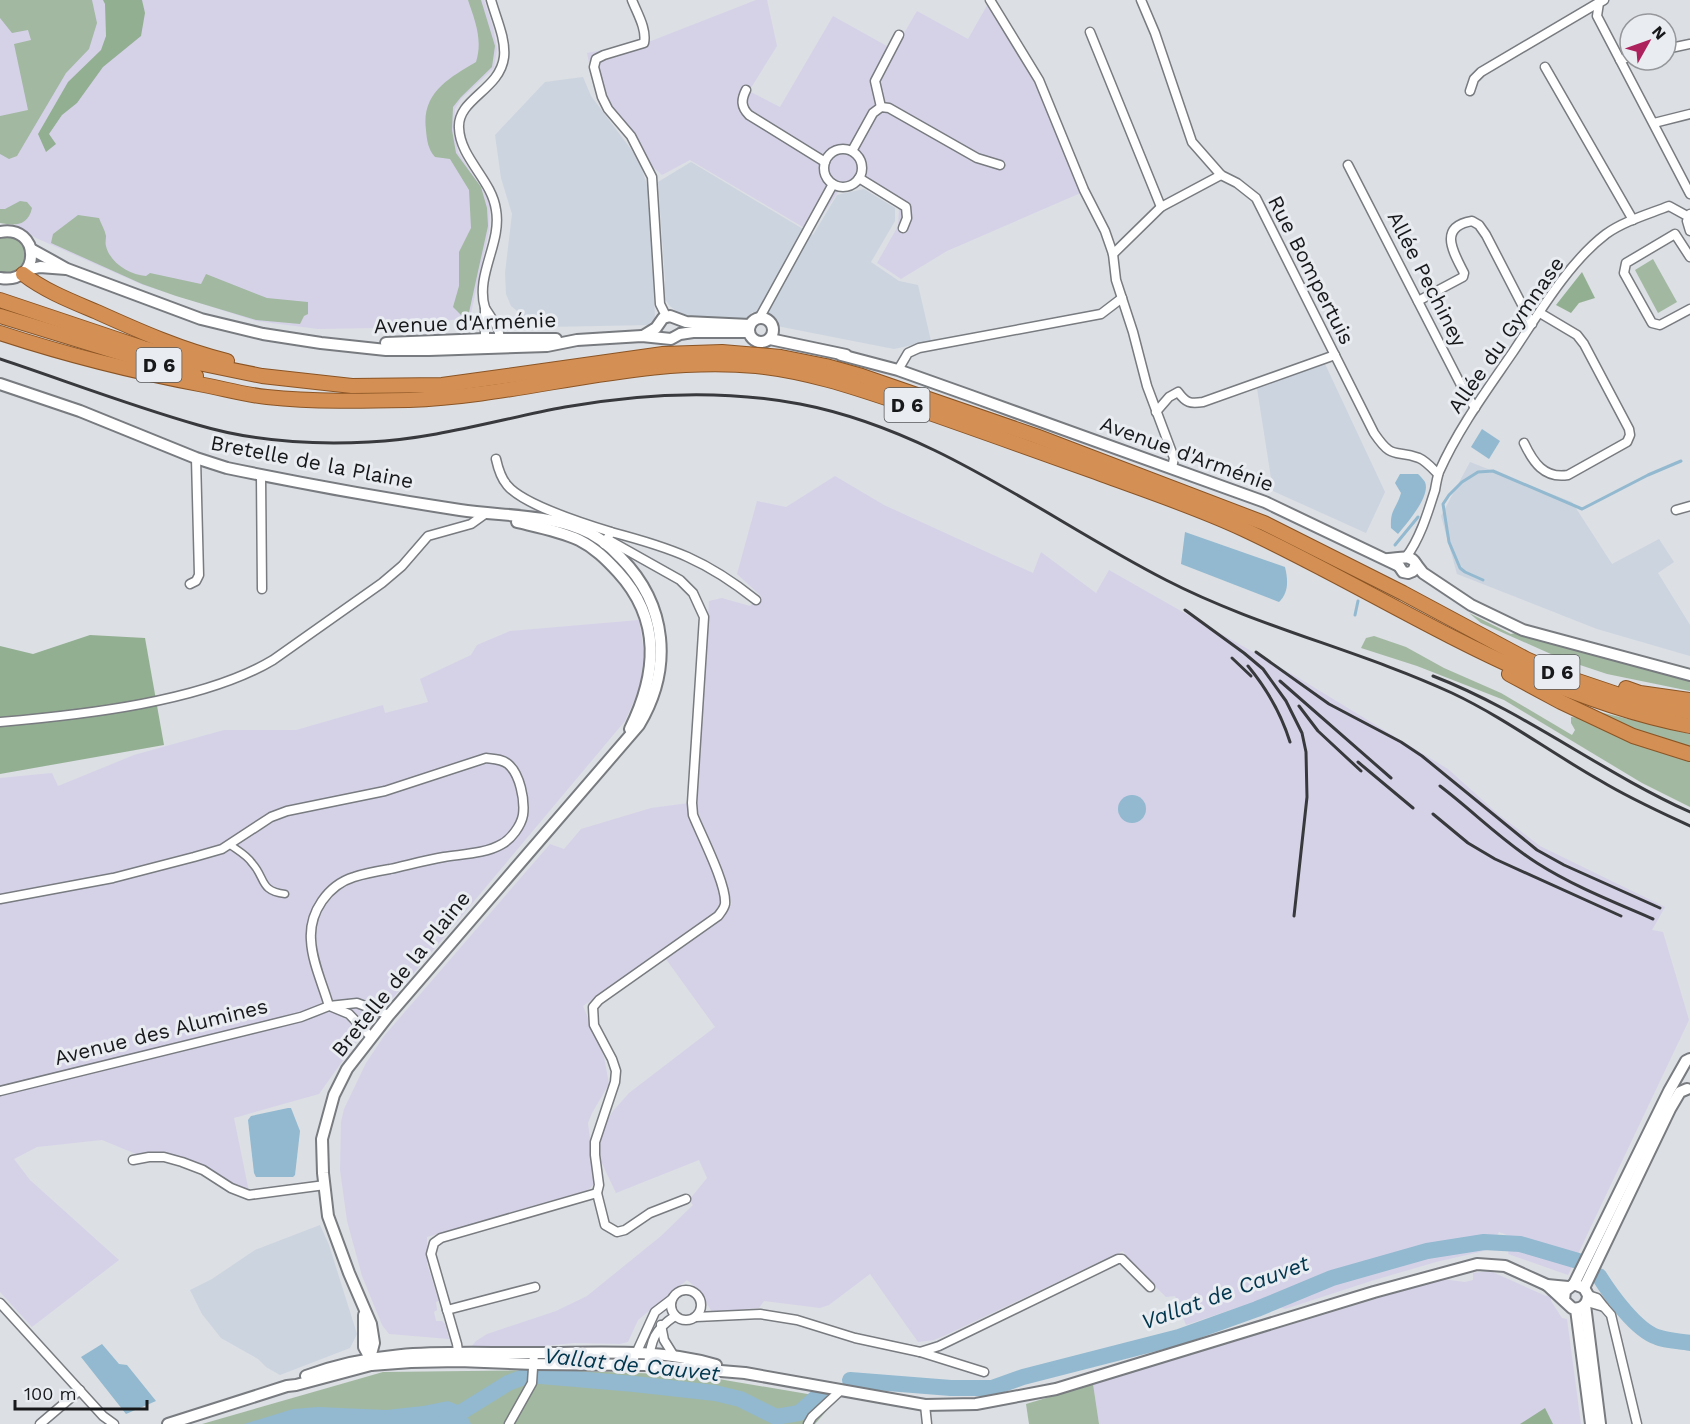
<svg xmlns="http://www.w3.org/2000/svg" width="1690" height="1424" font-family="'Work Sans',sans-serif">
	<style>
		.built { fill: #ccd4df }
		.industrial { fill: #d5d2e8 }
		.green { fill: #a2b8a1 }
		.forest { fill: #93af92 }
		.water { fill: #92b9cf }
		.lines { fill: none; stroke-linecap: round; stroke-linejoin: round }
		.stream { stroke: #92b9cf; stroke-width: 3 }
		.river { stroke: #92b9cf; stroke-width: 16 }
		.pedestrian-casing { stroke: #787b7f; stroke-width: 9 }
		.minor-casing { stroke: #787b7f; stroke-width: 11 }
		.tertiary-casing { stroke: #787b7f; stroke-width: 14 }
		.secondary-casing { stroke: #787b7f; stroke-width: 14 }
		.trunk-casing { stroke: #8b5424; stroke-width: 16 }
		.pedestrian { stroke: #fff; stroke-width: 6 }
		.minor { stroke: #fff; stroke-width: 8 }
		.tertiary { stroke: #fff; stroke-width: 10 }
		.secondary { stroke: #fff; stroke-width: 10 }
		.trunk { stroke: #d49054; stroke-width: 14 }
		.rail { stroke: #38393c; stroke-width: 3 }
		.labels { text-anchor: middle; stroke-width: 6; stroke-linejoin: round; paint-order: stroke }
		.shield { fill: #e9ecf1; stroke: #56585a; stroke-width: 1.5 }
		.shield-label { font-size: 20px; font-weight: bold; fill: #17181a }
		.street-label { font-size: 21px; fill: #17181a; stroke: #e9ecf1 }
		.water-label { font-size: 22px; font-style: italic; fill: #00364d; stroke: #e9ecf1 }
	</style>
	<rect width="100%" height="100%" fill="#dcdfe4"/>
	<!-- built -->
	<g class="built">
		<path d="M583,77L591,96L639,160L649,191L655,318L651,325L545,327L527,319L511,306L506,294L505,273L512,214L501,178L495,135L545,82Z"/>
		<path d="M691,162L813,235L837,195L864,189L895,208V221L871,262L899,281L918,285L931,341L894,349L782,327L774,325L768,316L752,312L748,319L743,322L682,316L670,306L664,298L665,279L658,182Z"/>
		<path d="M1325,364L1385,492L1366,533L1273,491L1257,388Z"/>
		<path d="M1470,462L1572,502L1612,564L1659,539L1674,562L1658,573L1690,625V656L1597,629L1457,574L1441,516Z"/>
		<path d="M320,1225L329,1245L357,1334L350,1348L280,1375L266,1367L258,1359L221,1338L202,1314L190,1290L212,1279L255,1250Z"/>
	</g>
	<!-- industrial -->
	<g class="industrial">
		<path d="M0,0H484L493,27L497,49L494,68L461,99L455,109L454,129L458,152L484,192L490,206L489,231L470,318L377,328L318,329L256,321L143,285L36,238L0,214Z"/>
		<path d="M756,0H767L777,46L749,91L780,107L833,16L894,50L917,11L968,39L989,2L1039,85L1083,192L947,251L901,279L877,263L898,226L899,209L864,185L838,192L811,232L690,160L662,175L647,162L594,89L587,53L651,41Z"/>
		<path d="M835,476L884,505L1033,573L1041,552L1096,593L1109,570L1297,677L1448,769L1498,814L1540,846L1665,907L1652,930L1663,932L1689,1020L1568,1275L1508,1254L1512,1237L1499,1232L1489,1249L1480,1252L1436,1262L1371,1281L1285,1309L1279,1307L1275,1295L1186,1325L1175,1296L1166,1297L1129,1261L1123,1251L946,1335L934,1340L918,1342L870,1274L829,1305L820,1308L764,1301L759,1308L712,1312L698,1289L687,1280L638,1320L628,1342L620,1344L574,1343L544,1346H472L476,1341L487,1334L556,1311L587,1296L661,1236L693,1205L689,1200L707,1178L699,1160L616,1193L598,1155V1141L601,1131L613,1111L629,1093L715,1027L663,955L732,904L697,809L709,601L722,598L750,606L761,596L737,574L757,501L786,507Z"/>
		<path d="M639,620L644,653L641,685L625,721L392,999L356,1042L319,1094L234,1118L249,1192L167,1155L136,1154L102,1140L37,1147L14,1159L30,1180L119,1260L32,1327L0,1292V778L52,773L58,786L134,755L224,730H296L383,705L385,713L428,702L420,679L471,655L477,645L510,631Z"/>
		<path d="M689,803L690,816L720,889L721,902L713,915L583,1006L604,1057L609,1084L592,1113L588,1123L595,1180L593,1185L588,1190L427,1237V1264L439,1301L436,1302L437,1310L434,1312L436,1321H442L445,1324L449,1339L389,1334L382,1325L362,1276L347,1221L340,1170L341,1122L344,1109L366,1063L384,1036L550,844L564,849L581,829L651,808Z"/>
		<path d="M1490,1271L1546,1296L1551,1294V1301L1562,1318L1567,1319L1581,1424H1099L1093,1384L1442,1279L1465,1282L1473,1280V1273Z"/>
	</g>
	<!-- green -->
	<g class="green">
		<path d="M0,0H92L97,23L89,49L66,73L17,156L9,159L0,154V116L28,110L14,44L31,40L28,30L12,33L0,18Z"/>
		<path d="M468,0H481L495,46L492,67L461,97L453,107L452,130L456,153L481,187L487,208L488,226L468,317L461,315L453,307L459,286V252L471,228L469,190L450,159L435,157C428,149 427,141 426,130C421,93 449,78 476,62C483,40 475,21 468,0Z"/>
		<path d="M20,201L27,202L32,208C28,226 15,226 0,223V209H5Z"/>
		<path d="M78,215L99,218C101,224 105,230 106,236C106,239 105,243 106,246C110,263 130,275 146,276L150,273L201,284L206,274L267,298L308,302V314L304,316L300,324L256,320L176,296L142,284L51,243L53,234Z"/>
		<path d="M7,235C42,246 26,280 0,272V237Z"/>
		<path d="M1653,259L1677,302L1658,313L1635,270Z"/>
		<path d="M1469,613L1511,634L1515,633L1690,681V691L1607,674L1562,659L1481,623Z"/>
		<path d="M1374,636L1406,647L1444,668L1501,693L1572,735L1575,730L1571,723V717L1581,718L1690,758V807L1642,783L1504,700L1417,666L1361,648L1366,638Z"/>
		<path d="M1583,708L1690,734V748L1639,732Z"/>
		<path d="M548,1370L695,1375L837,1399L815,1424H202L383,1372Z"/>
		<path d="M1093,1384L1099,1424H1029L1026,1404Z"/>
	</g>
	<!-- forest -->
	<g class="forest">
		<path d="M103,0H142L145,13L141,36L103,67L77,103L62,115L49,134L56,144L46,152L38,134L68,82L101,50L106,36L105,4Z"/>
		<path d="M1582,272L1595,298L1579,303L1571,313L1556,305Z"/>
		<path d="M90,635L145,638L164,745L0,774V646L33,654Z"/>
		<path d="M1545,1408L1553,1424H1520Z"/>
	</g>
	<!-- water -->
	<g class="water">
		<path d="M1482,429L1500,441L1489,459L1471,447Z"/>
		<path d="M1400,474H1418C1421,477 1423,479 1425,482C1431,496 1407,523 1398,534L1391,528C1390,509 1396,510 1401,493L1395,483Z"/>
		<path d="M1185,532L1285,567C1288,580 1289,592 1279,602L1181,564Z"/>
		<circle cx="1132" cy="809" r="14"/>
		<path d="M288,1108H291L300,1131L295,1175L293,1177H256L254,1173L248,1120L251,1116Z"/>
		<path d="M102,1344L119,1364L127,1365L156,1401L126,1414L81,1357Z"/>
		<path d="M448,1401L463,1407L471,1424H244L293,1409L318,1407L386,1410L423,1406Z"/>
	</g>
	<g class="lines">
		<!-- stream -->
		<g class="stream">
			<path d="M1395,545L1418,517"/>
			<path d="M1483,580L1465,572L1460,568L1449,542L1443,504L1449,495L1462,482L1478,472L1493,471L1582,509L1648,475L1681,461"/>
			<path d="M1355,615L1358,601"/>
		</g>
		<!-- river -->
		<g class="river">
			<path d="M1599,1276C1611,1295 1636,1330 1657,1337C1667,1341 1680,1341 1690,1343"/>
			<path d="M850,1380L951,1388H992L1023,1377L1179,1337L1257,1309L1332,1278L1427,1251L1484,1242L1520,1244L1578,1261"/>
			<path d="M442,1424L508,1383L529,1375L634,1384L715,1393L740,1399L776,1417L799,1413L819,1395"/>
		</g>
		<defs>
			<path id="pedestrian" d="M229,844C237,850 247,855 252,863C266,878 259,891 285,894"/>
			<g id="minor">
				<path d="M632,0C637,13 647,29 644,43L604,55L596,59L594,67L602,97L608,109L631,136L652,177L660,304L666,316"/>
				<path d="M990,0L1039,80L1084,190L1105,231L1113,254L1116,280L1133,332L1147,386L1174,458L1172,468"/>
				<path d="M1141,0L1155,33L1192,142L1221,175L1237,183L1256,198L1374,433C1393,461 1394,449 1419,458C1426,461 1433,469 1438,474"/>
				<path d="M1604,0L1599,3L1597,16L1690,194"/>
				<path d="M1090,32L1161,207"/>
				<path d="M1666,49L1690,44"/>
				<path d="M1620,60L1630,57"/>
				<path d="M1545,67L1633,220"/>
				<path d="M746,90C741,100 741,107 749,115L825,162"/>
				<path d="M1470,91L1474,79L1481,72L1598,3"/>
				<path d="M881,107L875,81L899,35"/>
				<path d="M1654,123L1690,114"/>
				<circle cx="843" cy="168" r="19"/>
				<path d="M852,151L873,113L881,107L889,108L977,158L1000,165"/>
				<path d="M1348,165L1462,387L1475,408"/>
				<path d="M859,178L906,207L907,218L903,228"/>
				<path d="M1690,214L1687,221L1690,231"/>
				<path d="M1113,254L1161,207L1221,175"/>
				<path d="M1690,257L1675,234L1626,263L1624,273L1652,323L1660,325L1690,309"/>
				<path d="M1418,301L1463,277L1464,273C1454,253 1437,227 1472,221L1479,225L1486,235L1532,324"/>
				<path d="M485,308C475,275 502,243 496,210C492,180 460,158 459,128C457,99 500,90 504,57C506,39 496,18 491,0"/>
				<path d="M761,315L833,184"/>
				<path d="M485,342V308L498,328L501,344"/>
				<path d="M898,370L908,353L919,348L1101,314L1122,298"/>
				<path d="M1156,412L1169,397L1178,392C1186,403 1190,404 1203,402L1335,355"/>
				<path d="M1524,443C1533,462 1544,479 1568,475L1627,442L1630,435L1629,429L1584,344L1577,335L1540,313"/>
				<path d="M496,459C498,468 501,478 507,485C523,505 585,524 611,532"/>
				<path d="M261,475L262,589"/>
				<path d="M1676,510L1690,506"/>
				<path d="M607,539L611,532C672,548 706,560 756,600"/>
				<path d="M604,544L607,539L680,580L693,593L704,617L692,803L693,815C701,835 727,885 725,904C724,909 721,912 718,916L599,1000L593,1007L594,1025L612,1059L616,1071L615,1082L595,1142V1155L599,1185L597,1193L605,1225L617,1232L625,1230L650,1213L686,1199"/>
				<path d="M1406,557C1420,539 1428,512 1435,490C1436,484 1437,478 1439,472C1458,429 1487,390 1513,352C1539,313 1569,262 1606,234C1624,221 1649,214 1669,206L1689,217"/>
				<path d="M190,584L196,581L199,575L196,458"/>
				<path d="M0,722C81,715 203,702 273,660L382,583L402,566L428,536L471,524L485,514"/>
				<path d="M0,899L113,878L194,857L222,849L271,817L287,811L385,791L486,758C494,759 502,759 508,764C520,774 525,800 523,815C521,826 511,839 502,844C485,854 462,854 444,857C426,860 408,865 390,869C378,871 366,873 354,877C328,885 309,912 311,940C312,962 323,985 329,1006"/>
				<path d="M332,1007L349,1014L371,1037"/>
				<path d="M0,1091L301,1017L329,1006L357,1003L389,1015"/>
				<path d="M133,1160L149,1157H164L182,1162L203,1170L231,1188L249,1195L325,1185"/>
				<circle cx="686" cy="1305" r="15"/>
				<path d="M1587,1302L1604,1307L1597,1298L1588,1295"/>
				<path d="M0,1303L103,1416L114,1424"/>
				<path d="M1604,1307L1611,1315L1637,1424"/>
				<path d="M447,1310L535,1287"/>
				<path d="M696,1317L760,1314L797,1320L855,1338L920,1352L939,1346L1118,1259H1122L1150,1287"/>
				<path d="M661,1325L664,1340L674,1356"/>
				<path d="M920,1352L984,1372"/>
				<path d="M459,1358L457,1344L431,1254L434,1243L441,1238L597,1193"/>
				<path d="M634,1358L655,1312L672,1299"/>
				<path d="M648,1365C651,1340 654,1330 675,1316"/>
				<path d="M925,1405L927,1424"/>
				<path d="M40,1424L80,1390"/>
				<path d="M509,1424L532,1383L534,1353"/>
				<path d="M808,1424L812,1417L840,1391"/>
			</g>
			<g id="tertiary">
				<path d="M31,249L67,269L201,319L263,334L321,343L386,350H429L547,346L577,340L642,336L671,339L680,334L693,332H749"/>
				<path d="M27,270L40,267L66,269"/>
				<circle cx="761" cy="330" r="12"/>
				<path d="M643,336L656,328L663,318L670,316L686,322L750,325"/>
				<path d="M770,339L846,355"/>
				<path d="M386,343L485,339H556"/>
				<path d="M841,355L898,370L971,396L1265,502L1399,566"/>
				<path d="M1388,559C1398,559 1411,553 1416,564L1413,571L1408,573L1403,572L1399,566"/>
				<path d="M1416,564L1423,573L1471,605L1523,630L1690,675"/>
			</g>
			<g id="secondary">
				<path d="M0,232C41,224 42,285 0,278"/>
				<path d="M0,384L80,411L196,458L227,468C304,484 382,498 460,510C500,516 543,514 581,529C597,535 610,546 621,558C667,605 673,668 639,725L389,1015L347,1069L334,1095L322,1139L323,1173L328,1216L349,1273L371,1324L374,1343L370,1358L371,1365"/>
				<path d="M517,522C538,527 560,531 579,540C595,548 606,559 618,572C662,620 657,674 630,729"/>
				<path d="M1574,1284L1669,1091L1686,1061L1690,1059"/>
				<path d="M1547,1285L1572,1308C1581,1310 1588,1305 1588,1295L1584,1288L1574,1284L1565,1291L1564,1300"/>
				<path d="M1584,1288L1670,1109L1680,1092L1687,1089"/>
				<path d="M1585,1305L1600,1424"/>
				<path d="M1576,1309L1591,1424"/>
				<path d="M364,1315V1347L370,1358"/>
				<path d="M306,1376C386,1346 456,1354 538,1353C597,1353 658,1348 716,1365"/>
				<path d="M168,1424L287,1386L296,1385L371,1365L411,1362L459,1361L534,1364L648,1365L745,1373L925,1405L976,1404L1056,1389L1374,1292L1477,1264L1505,1266L1547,1285L1568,1287"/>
			</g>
			<g id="trunk">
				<path d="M23,274C45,291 71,301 97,312C139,331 182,350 227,361"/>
				<path d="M0,300L143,348L203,364L262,376L352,386L442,385L663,354L722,352L781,357L826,366L862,376L1036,436L1264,523L1403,593L1526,659L1569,678L1646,704L1690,712"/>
				<path d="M0,316L196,376"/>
				<path d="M0,333C67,355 135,372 204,385C225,389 246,395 267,397C314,402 363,401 409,400C525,396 639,355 756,366C805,371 851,386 898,402C962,424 1026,447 1090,470C1141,489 1194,506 1243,529C1391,598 1528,695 1690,726"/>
				<path d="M1509,674L1561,702L1633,736L1690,754"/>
				<path d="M1626,688L1640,693L1690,700"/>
			</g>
		</defs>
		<!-- pedestrian casing -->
		<use href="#pedestrian" class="pedestrian-casing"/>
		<!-- minor casing -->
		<use href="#minor" class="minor-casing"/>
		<!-- tertiary casing -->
		<use href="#tertiary" class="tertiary-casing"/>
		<!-- secondary casing -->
		<use href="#secondary" class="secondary-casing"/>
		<!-- trunk casing -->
		<use href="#trunk" class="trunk-casing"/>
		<!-- pedestrian -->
		<use href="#pedestrian" class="pedestrian"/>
		<!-- minor -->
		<use href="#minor" class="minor"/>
		<!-- tertiary -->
		<use href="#tertiary" class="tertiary"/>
		<!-- secondary -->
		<use href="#secondary" class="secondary"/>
		<!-- trunk -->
		<use href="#trunk" class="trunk"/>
		<!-- rail -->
		<g class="rail">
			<path d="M0,359C66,381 131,406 198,425C252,441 312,445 369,442C435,439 500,419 565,407C643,393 721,389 800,404C936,430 1045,518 1166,580C1257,627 1359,650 1452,693C1505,718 1551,753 1601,781C1629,798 1660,812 1690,826"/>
			<path d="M1185,610L1244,653L1263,669L1286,701L1302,733L1306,752L1307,797L1294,916"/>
			<path d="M1256,652L1329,704L1401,742L1422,756L1537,850L1564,865L1660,908"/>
			<path d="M1232,658L1251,676"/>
			<path d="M1248,666C1267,689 1281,713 1290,742"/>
			<path d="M1433,676C1524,711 1601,772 1690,812"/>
			<path d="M1280,681L1391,778"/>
			<path d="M1299,706L1318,731L1361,771"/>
			<path d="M1358,762L1413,808"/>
			<path d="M1440,786C1473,811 1502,841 1537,863C1573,886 1614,902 1653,919"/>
			<path d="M1433,814L1468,843L1495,859L1621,916"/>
		</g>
	</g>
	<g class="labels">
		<!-- shield labels -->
		<g class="shield">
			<rect x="136.5" y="348" width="45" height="34" rx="4.5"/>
			<rect x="884.5" y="388" width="45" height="34" rx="4.5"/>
			<rect x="1534.5" y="655" width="45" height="34" rx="4.5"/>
		</g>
		<g class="shield-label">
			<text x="159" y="372">D 6</text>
			<text x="907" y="412">D 6</text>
			<text x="1557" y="679">D 6</text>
		</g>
		<!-- street labels -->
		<g class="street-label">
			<text transform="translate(1311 270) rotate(63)" y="7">Rue Bompertuis</text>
			<text transform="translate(1427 279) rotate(63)" y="7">Allée Pechiney</text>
			<text transform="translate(465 323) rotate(-2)" y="7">Avenue d'Arménie</text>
			<text transform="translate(1506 335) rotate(-55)" y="7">Allée du Gymnase</text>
			<text transform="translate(1187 454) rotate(20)" y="7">Avenue d'Arménie</text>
			<text transform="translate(312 462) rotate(11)" y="7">Bretelle de la Plaine</text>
			<text transform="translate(401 974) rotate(-51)" y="7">Bretelle de la Plaine</text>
			<text transform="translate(161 1032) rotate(-14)" y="7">Avenue des Alumines</text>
		</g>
		<!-- water labels -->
		<g class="water-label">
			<text transform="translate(1225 1292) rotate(-20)" y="8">Vallat de Cauvet</text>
			<text transform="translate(632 1364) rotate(6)" y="8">Vallat de Cauvet</text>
		</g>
	</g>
	<!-- north arrow -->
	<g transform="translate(1648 42) rotate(50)"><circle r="28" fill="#e9ecf1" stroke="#95979b" stroke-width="1.5"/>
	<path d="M0-4.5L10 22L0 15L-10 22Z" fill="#ad215d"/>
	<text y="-9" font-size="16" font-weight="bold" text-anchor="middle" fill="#17181a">N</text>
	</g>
	<!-- scale -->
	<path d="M15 1400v9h132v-9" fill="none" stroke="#17181a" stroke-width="3"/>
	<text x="24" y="1400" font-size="18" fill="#17181a" stroke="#e9ecf1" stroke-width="4.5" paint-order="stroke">100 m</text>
</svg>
